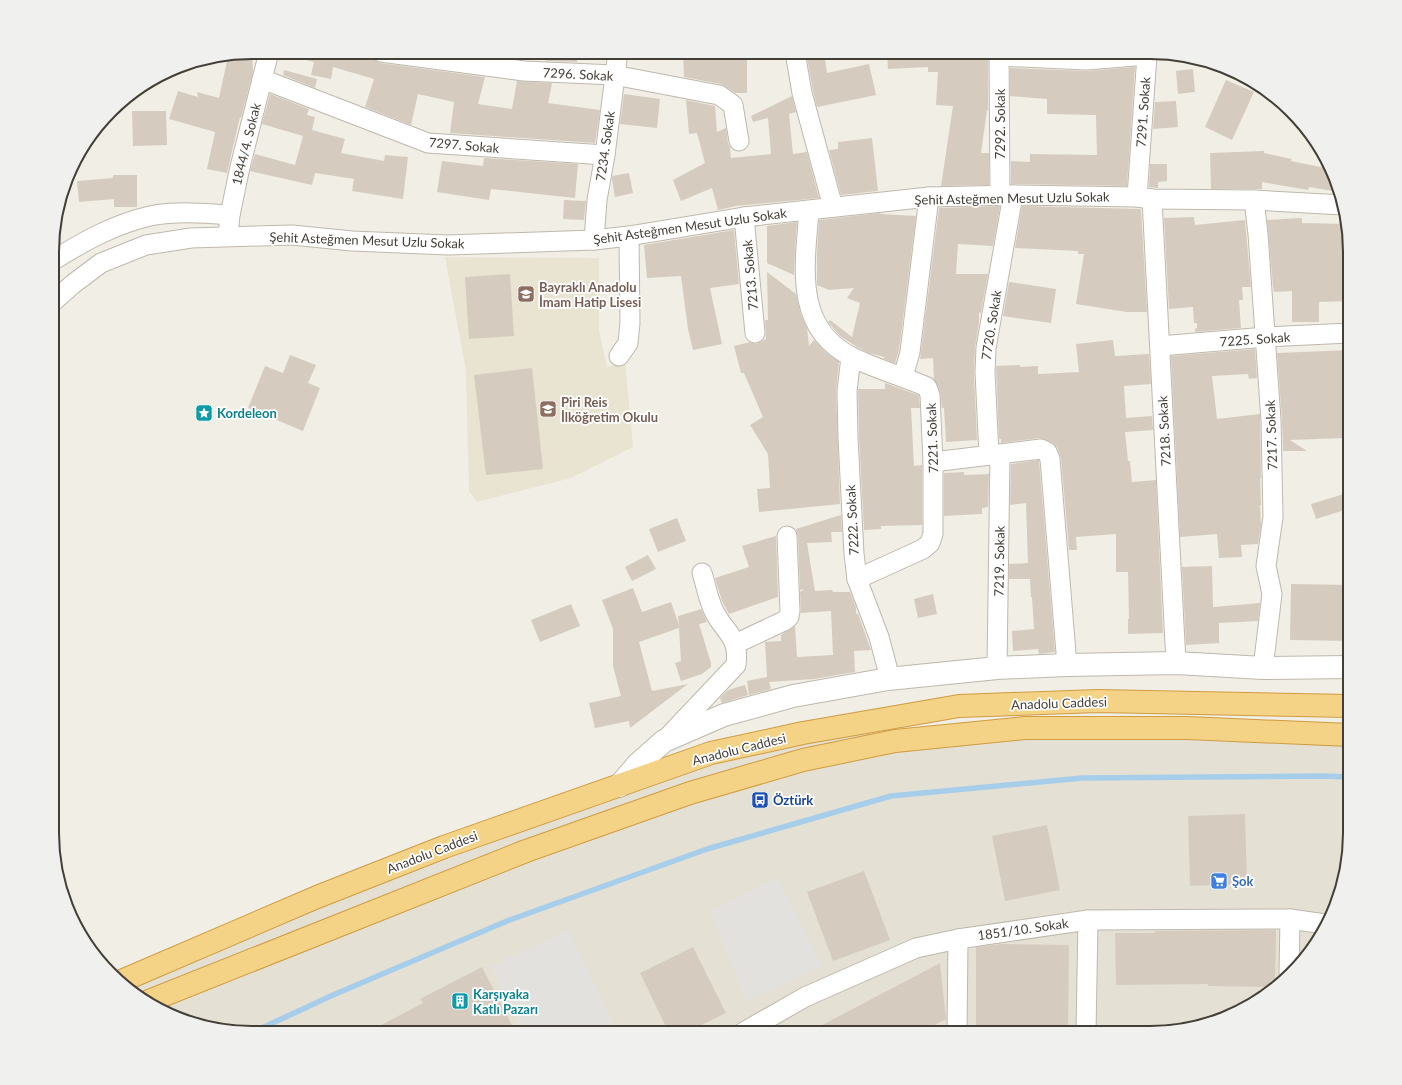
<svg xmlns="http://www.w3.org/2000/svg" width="1402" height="1085" font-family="Lato,sans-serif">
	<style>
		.residential { fill: #e5e0d4 }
		.education { fill: #e9e3d1 }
		.parking { fill: #e3e1de }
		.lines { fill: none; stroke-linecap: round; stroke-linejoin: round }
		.stream { stroke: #a6ceea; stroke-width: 5.5 }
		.building { fill: #d5ccbf }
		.minor-casing { stroke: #bfb8ac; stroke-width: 21 }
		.tertiary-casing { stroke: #bfb8ac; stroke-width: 24 }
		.trunk-casing { stroke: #d09c41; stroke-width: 24 }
		.minor { stroke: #fff; stroke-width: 19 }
		.tertiary { stroke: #fff; stroke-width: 22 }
		.trunk { stroke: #f4d286; stroke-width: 22 }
		.labels { text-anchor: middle; stroke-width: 3.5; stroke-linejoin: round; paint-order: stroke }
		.street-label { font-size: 13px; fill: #433e36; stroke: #fff }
		.education-label { font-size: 13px; font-weight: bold; fill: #785e54; stroke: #fff; text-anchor: start }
		.culture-label { font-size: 13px; font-weight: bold; fill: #0d838f; stroke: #fff; text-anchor: start }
		.transit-label { font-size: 13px; font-weight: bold; fill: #164399; stroke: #fff; text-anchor: start }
		.shop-label { font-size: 13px; font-weight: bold; fill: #366cbe; stroke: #fff; text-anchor: start }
		.rim { fill: none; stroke: #433e36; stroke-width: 2 }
	</style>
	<rect width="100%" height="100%" fill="#f1eee6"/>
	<!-- residential -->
	<path class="residential" d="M785,729L1350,731V846L1335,909L1300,965L1238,1012L1189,1029L1150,1033H240L176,1018L122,984Z"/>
	<!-- education -->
	<g class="education">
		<path d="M445,257L599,258V331L607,367L625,362L633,447L571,478L477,502L469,491L466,371Z"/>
		<path d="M1093,1027L1189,1029L1150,1033H1093Z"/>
	</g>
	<!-- parking -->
	<g class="parking">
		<path d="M777,877L822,966L747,1002L710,912Z"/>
		<path d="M568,930L589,973L617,1033H523L491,966Z"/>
	</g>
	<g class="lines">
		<!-- stream -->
		<path class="stream" d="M251,1033L333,995L507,921L707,849L891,796L1082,778L1322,776L1350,777"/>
	</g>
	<!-- building -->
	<g class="building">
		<path d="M252,52L253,72L241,118L240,117L227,173L207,169L215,132L169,119L178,91L198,97L197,92L219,98L228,56Z"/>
		<path d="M295,52H370L371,57L374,60L380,63L485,77L478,104L512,109L517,81L552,83L548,103L600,110L595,143L450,133L454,102L418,94L411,125L365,107L374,79L333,67L331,79L311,75L314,62L294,57Z"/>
		<path d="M546,52H578L577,62L546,61Z"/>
		<path d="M683,52H720L719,59H747V93H735L721,84L684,77Z"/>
		<path d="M806,52H824L827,73L869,64L876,95L817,107L813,91Z"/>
		<path d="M887,52H988V110H987L981,153H989V185L941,186L953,106L936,105L938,72H928V67L888,69Z"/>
		<path d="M1135,67L1127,186L1011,184V161L1030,162V154L1097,155L1096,115L1047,114V99L1010,96V68L1086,71Z"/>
		<path d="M1193,69L1195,92L1178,94L1176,71Z"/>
		<path d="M284,70L317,79L315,88L283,75Z"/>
		<path d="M1226,80L1254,92L1232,140L1205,127Z"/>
		<path d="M270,94L309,109L307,115L315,117L312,130L345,139L341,153L384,161L385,155L408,157L403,199L352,191L354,179L315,173L312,185L250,171L255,154L295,165L303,136L262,124Z"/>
		<path d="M624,94L660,99L657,128L620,124Z"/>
		<path d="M792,96L796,112L789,114L793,154L807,152L819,198L736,206L718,210L712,188L681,201L673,180L705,163L697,133L689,134L686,100L715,106L717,132L726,128L728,143L730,148L731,158L771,154L768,118L753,122L751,116Z"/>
		<path d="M1176,101L1178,127L1153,129L1155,102Z"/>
		<path d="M132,111H166L167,145L133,146Z"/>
		<path d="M872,138L878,191L841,195L829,150L838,149V142Z"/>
		<path d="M1264,151V153L1292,159L1291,161L1331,169L1339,192L1309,187L1308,190L1262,182V189H1211L1210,153Z"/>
		<path d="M484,158L578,164L575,198L491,189L489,200L437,192L442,161L483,166Z"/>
		<path d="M1150,164H1167V181L1158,182V188L1149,187Z"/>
		<path d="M629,173L633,193L615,197L612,180V176Z"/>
		<path d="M113,175H137V207H114V199L79,202L77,181L113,178Z"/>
		<path d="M564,200L586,201L584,220L563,219Z"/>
		<path d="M997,206L1000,207L993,246L958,244L956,274H988L981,313L979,312V322L975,348L974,373L977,440L946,442L944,408H942L940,391L934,379L933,358L920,359L939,208Z"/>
		<path d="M1022,206L1141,209L1147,312H1127L1076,304L1084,254H1078V251L1015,248Z"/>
		<path d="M880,213L881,214L916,216L899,350L895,363L884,359V357L869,353L857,347L840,336L829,323L828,322L830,320L852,337L860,303L847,298L854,288L829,290L817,285V253L819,220Z"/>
		<path d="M1194,217L1195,225L1245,220L1251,287H1242L1243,300H1239L1241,328L1195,332V329L1197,328V323H1194L1193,307L1169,309L1164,218Z"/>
		<path d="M1302,218V223L1347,224L1350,252V301L1319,302V322H1292V291L1274,292L1273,286L1267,220Z"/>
		<path d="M797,222L795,251L794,275L767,263V226Z"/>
		<path d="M734,230L739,284L710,288L722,344L693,350L688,329L681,276L647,278L644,245Z"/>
		<path d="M767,272L796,294L801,315L807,328L809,346L814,340L825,352L839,362L836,391L840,504L759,512L757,489L770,488L768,454L750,425L763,417L744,373H741L734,346L750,342L756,344L766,339L765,320H768Z"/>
		<path d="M510,274L514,336L469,339L465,277Z"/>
		<path d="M1009,282L1056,289L1051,323L1003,316Z"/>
		<path d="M1113,340L1115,356L1149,354L1151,384L1124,386L1126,418L1152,416L1153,430L1125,432L1128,461H1130L1132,482L1156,480L1163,633L1128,634V619H1129L1128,572H1116V534L1076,537L1077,550H1069L1061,458L1057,447L1052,442L1040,438L1001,443V439H999L996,366L1020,365V367L1038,366V374L1079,372L1076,344Z"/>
		<path d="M1255,349L1257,378L1249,379L1248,374L1212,376L1217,419L1260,414V420L1261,478H1260L1261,505H1260L1261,525L1258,544L1241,545L1242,557L1219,558L1217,534L1180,537L1171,356Z"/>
		<path d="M1349,350L1350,389H1343L1345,438L1290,440L1307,451H1283L1282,419L1277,353Z"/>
		<path d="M290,355L316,365L308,383L320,388L303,431L248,408L265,366L283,373Z"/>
		<path d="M532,368L543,469L486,475L474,375Z"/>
		<path d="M885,383L918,395L919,397L920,408H911L914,466L922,465V525L881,526V529L864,530L859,438L858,389H885Z"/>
		<path d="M1039,460L1055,652L1039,654L1038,649L1013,651L1012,631L1034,629L1032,597H1031L1030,579H1009V564L1028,563L1026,503L1010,505L1011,464Z"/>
		<path d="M964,472V475L989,474L988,507L982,508V514L944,516V473Z"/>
		<path d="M1344,494L1348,509L1316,519L1311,504Z"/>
		<path d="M841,515L842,532H831L832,542L807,543L815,591L832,590L833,592H850L856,607V614H858L871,650L854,651L855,672L814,679L769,682L771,689L749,695L747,681L767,677L765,642L781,641V635L795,626L797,657L833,655L831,611L801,613L800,592L804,589L800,590L798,536L796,529Z"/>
		<path d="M677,518L686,541L658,552L649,529Z"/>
		<path d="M776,536L778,597L729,614L722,601L715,578L749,567L742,546Z"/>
		<path d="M648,555L656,569L632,581L625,567Z"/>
		<path d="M1212,566L1213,607L1260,603L1258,621L1219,623V643L1186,645L1182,567Z"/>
		<path d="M1291,584L1350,585V641L1290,640Z"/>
		<path d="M633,588L642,612L671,602L679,625L678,616L701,609L707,622L699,624L711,663V667L702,674L681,681L675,663L681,661L679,628L639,642L652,691L688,684L630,728L629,721L595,728L589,703L621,696L613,666V629L602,600Z"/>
		<path d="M933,594L937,614L918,618L914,599Z"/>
		<path d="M571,604L580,626L540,642L531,620Z"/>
		<path d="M745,685L748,695L722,703L720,698L728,690Z"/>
		<path d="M1245,814L1247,884L1190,886L1188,816Z"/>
		<path d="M1047,825L1060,890L1005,901L992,836Z"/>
		<path d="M864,871L890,940L833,961L807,892Z"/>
		<path d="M1276,930L1275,984L1272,987L1208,986V984L1116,985L1115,933H1155V931Z"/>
		<path d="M1002,944L1069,945L1068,1033H976V947Z"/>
		<path d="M693,947L726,1013L685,1033H669L640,973Z"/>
		<path d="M940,963L946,1019L920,1033H807Z"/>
		<path d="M482,967L516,1033H366L423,1003L420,999Z"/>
	</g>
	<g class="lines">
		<defs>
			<g id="minor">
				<path d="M381,52L524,71L614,75L719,95L733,105L739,141"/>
				<path d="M795,52L802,93L833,207"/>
				<path d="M999,52L1000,196"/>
				<path d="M999,56L1086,60L1147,55L1137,197"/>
				<path d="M262,79L428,143L605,155"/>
				<path d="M1152,199L1176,663"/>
				<path d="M1254,200L1258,234L1271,420L1273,517L1266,566L1272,594L1263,668"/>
				<path d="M809,211C805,264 793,328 852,357C874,368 898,375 920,384L927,387L930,395L933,462V534L930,543L923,549L857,579"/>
				<path d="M744,217L755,333"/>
				<path d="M228,236L230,215L240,167L269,52"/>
				<path d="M594,240L597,200L605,155L618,52"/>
				<path d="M54,260C84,241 115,224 150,216C176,211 203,213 230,215"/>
				<path d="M54,301L73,284L101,263L146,245L191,238L292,235L352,241L448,245L594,240L629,236L744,217L929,197L1013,195L1137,197L1152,199L1254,200L1343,205"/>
				<path d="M1160,346L1266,337L1350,333"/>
				<path d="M619,356L628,343L630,323L629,236"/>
				<path d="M851,357L847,391L848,438L854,554L857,579L879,637L887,667L888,679"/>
				<path d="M903,377L910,352L929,197"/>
				<path d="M989,455L985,372L986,348L1013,195"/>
				<path d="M933,462L1041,449L1047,452L1050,459L1067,665"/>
				<path d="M735,644L784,621L789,617L790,611L787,536"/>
				<path d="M997,668L1000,454"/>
				<path d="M666,739L736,665C740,635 723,632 713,609C708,598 706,585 702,573"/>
				<path d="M1289,973L1290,919"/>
				<path d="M742,1033L805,997L916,948L958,939L1088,920L1290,919L1325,924"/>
				<path d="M957,1033L958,939"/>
				<path d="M1086,1033L1088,920"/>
			</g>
			<path id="tertiary" d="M619,786L638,764L664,741L724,715L793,696L888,679L997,668L1067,665L1176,663L1263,668L1350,667"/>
			<g id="trunk">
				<path d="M119,982L317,897L444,847L711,753L803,733L959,706L1098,701L1350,706"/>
				<path d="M149,1001L526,851L690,793L803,760L895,741L1025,728H1187L1350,735"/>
			</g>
		</defs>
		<!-- minor casing -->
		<use href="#minor" class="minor-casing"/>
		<!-- tertiary casing -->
		<use href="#tertiary" class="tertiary-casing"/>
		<!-- trunk casing -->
		<use href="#trunk" class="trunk-casing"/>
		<!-- minor -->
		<use href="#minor" class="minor"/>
		<!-- tertiary -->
		<use href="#tertiary" class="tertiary"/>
		<!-- trunk -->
		<use href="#trunk" class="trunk"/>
	</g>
	<!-- icons -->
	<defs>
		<symbol id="school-square" viewBox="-11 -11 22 22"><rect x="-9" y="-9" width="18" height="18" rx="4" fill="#8d6e63" stroke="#fff"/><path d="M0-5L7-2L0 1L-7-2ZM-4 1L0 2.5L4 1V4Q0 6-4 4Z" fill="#fff"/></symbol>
		<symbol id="sight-square" viewBox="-11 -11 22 22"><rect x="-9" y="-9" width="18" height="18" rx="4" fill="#0f9aa8" stroke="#fff"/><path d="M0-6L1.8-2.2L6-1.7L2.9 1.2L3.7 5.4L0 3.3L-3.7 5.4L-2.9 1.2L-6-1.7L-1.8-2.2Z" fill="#fff"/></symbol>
		<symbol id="bus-square" viewBox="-11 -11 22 22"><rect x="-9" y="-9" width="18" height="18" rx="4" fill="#1a4fb4" stroke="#fff"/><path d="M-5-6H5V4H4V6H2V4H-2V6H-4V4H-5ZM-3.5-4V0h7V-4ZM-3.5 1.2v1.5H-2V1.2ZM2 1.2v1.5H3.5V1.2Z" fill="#fff"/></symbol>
		<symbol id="supermarket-square" viewBox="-11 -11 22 22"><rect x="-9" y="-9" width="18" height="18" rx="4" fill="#3f7fe0" stroke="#fff"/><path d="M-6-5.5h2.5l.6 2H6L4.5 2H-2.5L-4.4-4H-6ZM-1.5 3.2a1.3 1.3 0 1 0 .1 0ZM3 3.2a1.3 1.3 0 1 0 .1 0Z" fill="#fff"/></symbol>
		<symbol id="building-square" viewBox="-11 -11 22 22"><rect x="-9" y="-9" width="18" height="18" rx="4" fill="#0f9aa8" stroke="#fff"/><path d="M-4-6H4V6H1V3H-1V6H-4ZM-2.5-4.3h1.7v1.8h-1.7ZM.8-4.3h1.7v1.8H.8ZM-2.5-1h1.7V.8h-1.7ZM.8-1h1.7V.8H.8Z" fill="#fff"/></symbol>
	</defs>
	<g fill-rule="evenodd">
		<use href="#school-square" x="516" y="284" width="20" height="20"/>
		<use href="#school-square" x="538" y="399" width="20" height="20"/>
		<use href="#sight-square" x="194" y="403" width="20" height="20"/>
		<use href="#bus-square" x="750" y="790" width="20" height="20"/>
		<use href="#supermarket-square" x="1209" y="871" width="20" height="20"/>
		<use href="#building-square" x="450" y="991" width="20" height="20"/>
	</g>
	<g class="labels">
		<!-- street labels -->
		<g class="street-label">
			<text transform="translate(578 74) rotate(3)" y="5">7296. Sokak</text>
			<text transform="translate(1143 112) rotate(-86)" y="5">7291. Sokak</text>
			<text transform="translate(1000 124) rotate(-90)" y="5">7292. Sokak</text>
			<text transform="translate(246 144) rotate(-76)" y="5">1844/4. Sokak</text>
			<text transform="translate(464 145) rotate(5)" y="5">7297. Sokak</text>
			<text transform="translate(605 146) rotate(-82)" y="5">7234. Sokak</text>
			<text transform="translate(1012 198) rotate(-1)" y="5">Şehit Asteğmen Mesut Uzlu Sokak</text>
			<text transform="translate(690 226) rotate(-8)" y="5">Şehit Asteğmen Mesut Uzlu Sokak</text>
			<text transform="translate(367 240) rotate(2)" y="5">Şehit Asteğmen Mesut Uzlu Sokak</text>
			<text transform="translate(750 275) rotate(-95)" y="5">7213. Sokak</text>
			<text transform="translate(991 325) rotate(-81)" y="5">7720. Sokak</text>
			<text transform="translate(1255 339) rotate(-4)" y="5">7225. Sokak</text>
			<text transform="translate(1164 431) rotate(-93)" y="5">7218. Sokak</text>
			<text transform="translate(1271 435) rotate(-92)" y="5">7217. Sokak</text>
			<text transform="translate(932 438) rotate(-92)" y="5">7221. Sokak</text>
			<text transform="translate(852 520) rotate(-93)" y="5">7222. Sokak</text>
			<text transform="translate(999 561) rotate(-89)" y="5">7219. Sokak</text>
			<text transform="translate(1059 703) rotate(-2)" y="5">Anadolu Caddesi</text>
			<text transform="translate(739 749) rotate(-14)" y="5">Anadolu Caddesi</text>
			<text transform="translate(432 852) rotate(-21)" y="5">Anadolu Caddesi</text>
			<text transform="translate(1023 929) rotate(-8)" y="5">1851/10. Sokak</text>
		</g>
		<!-- education labels -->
		<g class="education-label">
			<text x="539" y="292">Bayraklı Anadolu<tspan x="539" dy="15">İmam Hatip Lisesi</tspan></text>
			<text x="561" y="407">Piri Reis<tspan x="561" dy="15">İlköğretim Okulu</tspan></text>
		</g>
		<!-- culture labels -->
		<g class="culture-label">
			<text x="217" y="418">Kordeleon</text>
			<text x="473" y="999">Karşıyaka<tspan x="473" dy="15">Katlı Pazarı</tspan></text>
		</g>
		<!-- transit labels -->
		<g class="transit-label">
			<text x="773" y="805">Öztürk</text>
		</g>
		<!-- shop labels -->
		<g class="shop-label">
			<text x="1232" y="886">Şok</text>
		</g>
	</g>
	<!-- crop -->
	<path d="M0 0H1402V1085H0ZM252 59H1150A193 193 0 0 1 1343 252V833A193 193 0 0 1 1150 1026H252A193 193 0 0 1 59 833V252A193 193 0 0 1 252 59Z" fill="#f0f0ef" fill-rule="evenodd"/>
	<path class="rim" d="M252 59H1150A193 193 0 0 1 1343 252V833A193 193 0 0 1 1150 1026H252A193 193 0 0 1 59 833V252A193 193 0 0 1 252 59Z"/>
</svg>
